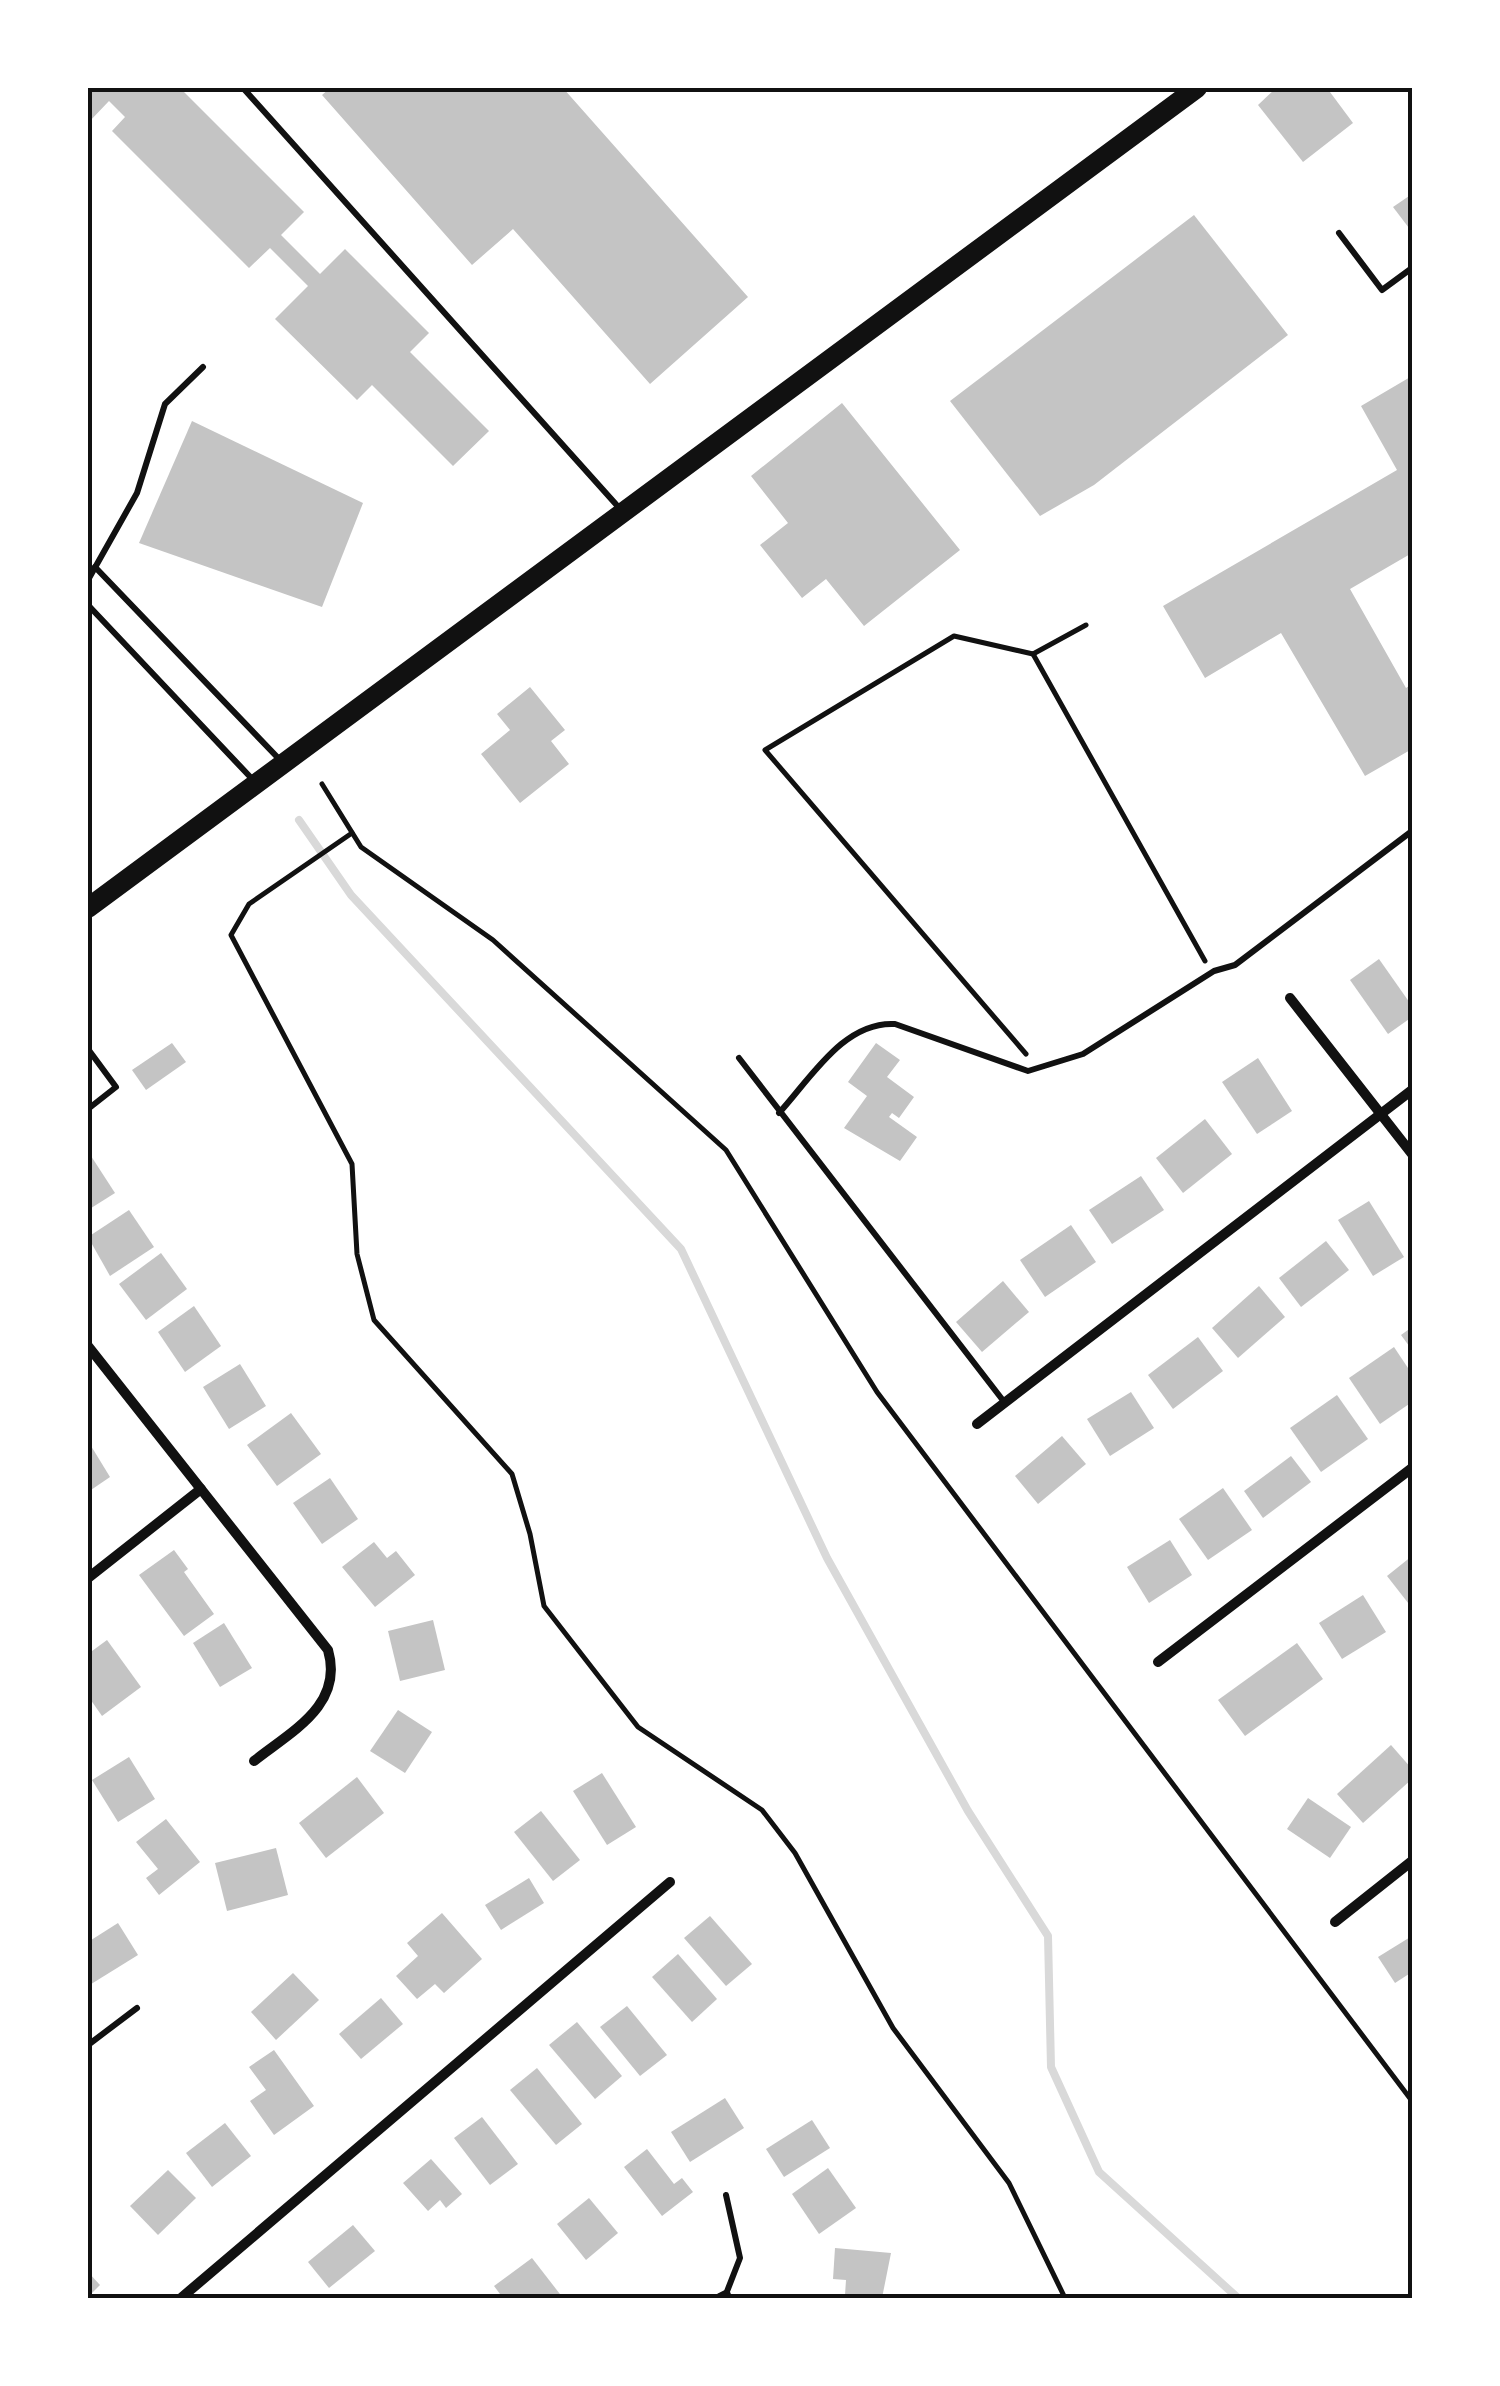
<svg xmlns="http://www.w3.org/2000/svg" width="1500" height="2386" font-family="Jost,sans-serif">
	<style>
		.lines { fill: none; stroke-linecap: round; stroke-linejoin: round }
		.stream { stroke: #d9d9d9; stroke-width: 8 }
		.building { fill: #c4c4c4 }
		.path { stroke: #111; stroke-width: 5 }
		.service { stroke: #111; stroke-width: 6 }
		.minor { stroke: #111; stroke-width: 10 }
		.primary { stroke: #111; stroke-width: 20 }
		.neatline { fill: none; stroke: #111; stroke-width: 4 }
	</style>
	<rect width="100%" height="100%" fill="#fff"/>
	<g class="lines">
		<!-- stream -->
		<path class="stream" d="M299,820L351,895L681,1249L827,1558L968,1811L1048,1936L1051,2067L1099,2172L1238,2298"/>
	</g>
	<!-- building -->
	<g class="building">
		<path d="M88,88H180L304,212L281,235L320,274L345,249L429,333L410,352L489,431L453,466L372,385L357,400L275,319L308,286L270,248L249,268L112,131L125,117L109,101L88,123Z"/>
		<path d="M330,88H563L748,297L650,384L513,229L472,265L322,95Z"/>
		<path d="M1276,88H1327L1353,123L1303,162L1258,105Z"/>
		<path d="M1412,194V232L1393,207Z"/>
		<path d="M1194,215L1288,335L1094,485L1040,516L950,401Z"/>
		<path d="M1412,376V553L1350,589L1406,688L1412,684V749L1365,776L1281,633L1205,678L1163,606L1397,470L1361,406Z"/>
		<path d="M842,403L960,550L864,626L826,579L802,598L760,545L788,523L751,476Z"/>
		<path d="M192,421L363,503L322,607L139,543Z"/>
		<path d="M530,687L565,730L551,741L569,764L520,803L481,754L510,730L497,714Z"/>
		<path d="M1379,959L1412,1006V1017L1388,1034L1350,980Z"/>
		<path d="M172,1043L186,1062L146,1090L132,1070Z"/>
		<path d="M876,1043L900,1060L887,1077L914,1097L899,1118L892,1113L889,1117L917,1137L900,1161L844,1128L867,1096L848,1082Z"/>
		<path d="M1258,1058L1292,1111L1257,1134L1222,1082Z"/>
		<path d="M1205,1119L1232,1154L1183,1193L1156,1158Z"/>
		<path d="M91,1156L115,1193L88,1210V1158Z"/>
		<path d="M1141,1176L1164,1210L1112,1244L1089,1210Z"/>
		<path d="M1369,1201L1404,1257L1373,1276L1338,1220Z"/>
		<path d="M129,1210L154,1247L110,1276L88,1237Z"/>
		<path d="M1071,1225L1096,1262L1045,1297L1020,1260Z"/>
		<path d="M1326,1241L1349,1270L1301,1307L1279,1278Z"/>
		<path d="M161,1253L187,1289L146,1320L119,1284Z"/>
		<path d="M1003,1281L1029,1312L982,1352L956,1322Z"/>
		<path d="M1259,1286L1285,1317L1238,1358L1212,1328Z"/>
		<path d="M194,1306L221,1346L185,1372L158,1332Z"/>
		<path d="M1412,1327V1350L1401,1335Z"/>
		<path d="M1198,1337L1223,1371L1173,1409L1148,1375Z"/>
		<path d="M1394,1347L1412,1374V1402L1380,1424L1349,1378Z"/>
		<path d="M240,1364L266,1406L229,1429L203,1387Z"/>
		<path d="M1131,1392L1154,1428L1110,1456L1087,1419Z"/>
		<path d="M1337,1395L1368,1439L1321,1472L1290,1428Z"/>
		<path d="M291,1413L321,1454L277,1486L247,1445Z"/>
		<path d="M1062,1436L1086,1464L1038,1504L1015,1476Z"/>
		<path d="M88,1441L110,1477L88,1492Z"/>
		<path d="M1291,1456L1311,1482L1263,1518L1244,1491Z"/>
		<path d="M330,1478L358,1519L322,1544L293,1503Z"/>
		<path d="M1223,1488L1252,1530L1208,1560L1179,1519Z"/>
		<path d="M1170,1540L1192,1575L1149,1603L1127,1567Z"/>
		<path d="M374,1542L387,1558L396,1551L415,1575L375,1607L342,1567Z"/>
		<path d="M174,1550L188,1569L184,1572L214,1614L184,1636L139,1575Z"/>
		<path d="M1412,1556V1608L1387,1576Z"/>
		<path d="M1363,1595L1386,1632L1342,1659L1319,1623Z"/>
		<path d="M433,1620L445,1670L400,1681L388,1631Z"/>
		<path d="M224,1623L252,1668L220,1687L193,1643Z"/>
		<path d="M107,1640L141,1687L102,1716L88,1696V1654Z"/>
		<path d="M1297,1643L1323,1679L1245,1736L1218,1700Z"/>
		<path d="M398,1710L432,1732L405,1773L370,1751Z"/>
		<path d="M1391,1745L1412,1769V1779L1363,1823L1337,1794Z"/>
		<path d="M129,1757L155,1799L118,1822L92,1780Z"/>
		<path d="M602,1773L636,1827L607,1845L573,1791Z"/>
		<path d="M357,1777L384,1813L326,1858L299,1823Z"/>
		<path d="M1308,1798L1351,1827L1330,1858L1287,1829Z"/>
		<path d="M541,1811L580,1860L553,1881L514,1832Z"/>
		<path d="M166,1819L200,1862L159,1895L146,1878L158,1869L136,1842Z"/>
		<path d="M276,1848L288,1895L227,1911L215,1863Z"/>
		<path d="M529,1878L544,1903L501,1930L485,1905Z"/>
		<path d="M442,1913L482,1959L444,1993L435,1984L417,1999L396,1976L418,1956L407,1943Z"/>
		<path d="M710,1916L752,1964L726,1986L684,1938Z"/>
		<path d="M118,1923L138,1955L88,1986V1942Z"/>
		<path d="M1412,1936V1972L1395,1983L1378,1957Z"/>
		<path d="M678,1954L717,1999L692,2022L652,1977Z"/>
		<path d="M293,1973L319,2000L276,2040L251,2012Z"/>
		<path d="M381,1998L403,2024L361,2059L339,2034Z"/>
		<path d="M627,2006L667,2055L640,2076L600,2027Z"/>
		<path d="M577,2022L622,2076L595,2099L549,2045Z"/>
		<path d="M274,2050L314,2106L274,2135L250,2101L266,2090L249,2067Z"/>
		<path d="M537,2068L582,2124L556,2145L510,2090Z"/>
		<path d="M725,2098L744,2128L690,2162L671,2132Z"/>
		<path d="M482,2117L518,2164L490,2185L454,2138Z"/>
		<path d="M812,2120L830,2148L784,2177L766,2149Z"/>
		<path d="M225,2123L251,2156L212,2187L186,2153Z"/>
		<path d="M647,2149L674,2184L682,2178L693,2192L662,2216L624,2167Z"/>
		<path d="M431,2159L462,2194L446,2208L440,2200L428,2211L403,2183Z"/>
		<path d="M828,2168L856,2208L819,2234L792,2194Z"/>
		<path d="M168,2170L196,2198L158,2235L130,2206Z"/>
		<path d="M589,2198L618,2233L586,2260L557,2224Z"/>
		<path d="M353,2225L375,2251L329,2288L308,2262Z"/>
		<path d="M835,2248L891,2253L882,2298L845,2295L846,2280L833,2279Z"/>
		<path d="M532,2258L563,2298H503L494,2286Z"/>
		<path d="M88,2272L100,2285L88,2297Z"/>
	</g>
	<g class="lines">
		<!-- path -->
		<g class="path">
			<path d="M1033,654L1205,961"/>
			<path d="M322,784L361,847L493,940L726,1150L877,1392L1412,2101"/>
			<path d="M352,833L249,904L231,935L352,1164L357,1254L374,1320L512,1474L530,1534L544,1606L638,1727L762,1810L795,1853L893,2028L1009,2183L1065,2298"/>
			<path d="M1026,1054L765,750L954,636L1033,654L1086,625"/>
		</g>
		<!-- service -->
		<g class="service">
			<path d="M243,88L622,511"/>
			<path d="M1339,233L1382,290L1412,268"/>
			<path d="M95,567L282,762"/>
			<path d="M88,580L137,493L165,404L203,367"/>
			<path d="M88,605L255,782"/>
			<path d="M88,1049L116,1087L88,1109"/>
			<path d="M739,1058L1005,1403"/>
			<path d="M779,1113C811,1078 844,1021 895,1024L1028,1071L1083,1054L1214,971L1235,965L1412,831"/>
			<path d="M88,2045L137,2008"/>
			<path d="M726,2294L740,2258L726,2195"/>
		</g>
		<!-- minor -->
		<g class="minor">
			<path d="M1290,998L1412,1154"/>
			<path d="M88,1346L328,1650C344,1705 292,1731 254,1761"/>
			<path d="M977,1424L1412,1090"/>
			<path d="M88,1578L201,1489"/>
			<path d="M1158,1662L1412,1468"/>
			<path d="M1335,1922L1412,1861"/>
			<path d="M181,2298L670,1882"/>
			<path d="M720,2298L726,2295"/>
		</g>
		<!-- primary -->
		<path class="primary" d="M88,908L1197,88"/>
	</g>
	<!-- border -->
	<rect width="1500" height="2386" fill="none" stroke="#ffffff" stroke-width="180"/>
	<rect x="90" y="90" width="1320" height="2206" class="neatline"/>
</svg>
